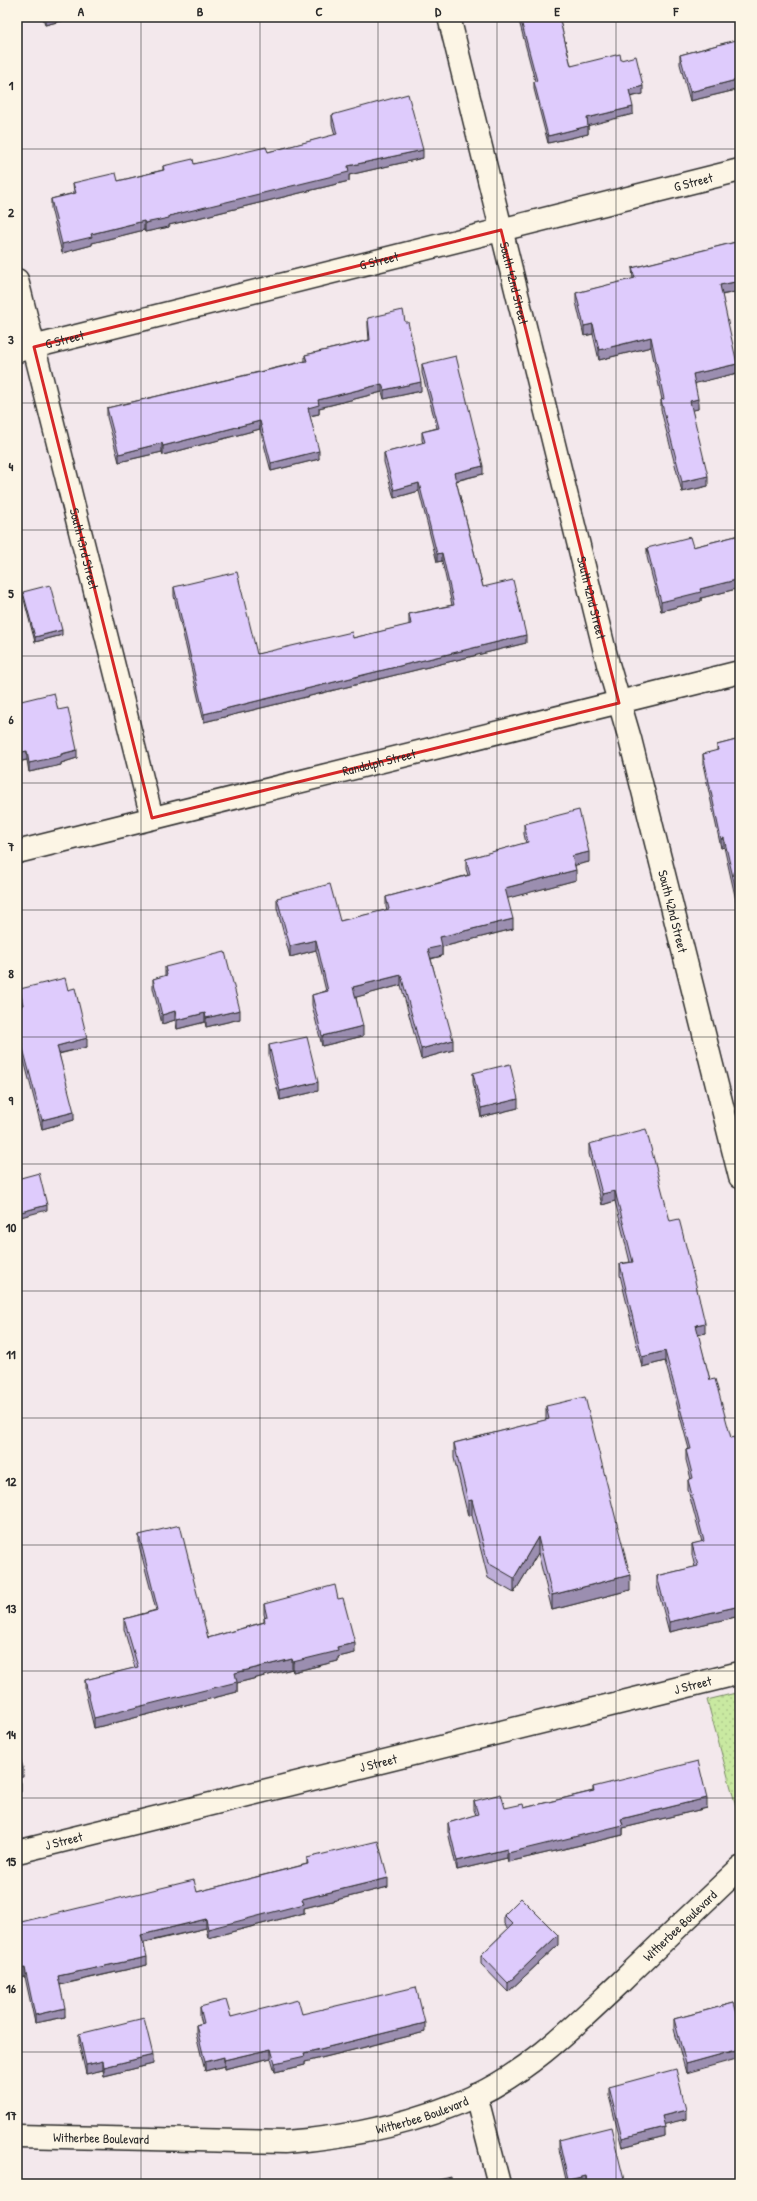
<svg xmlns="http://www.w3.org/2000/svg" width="757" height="2201" font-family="'Patrick Hand',sans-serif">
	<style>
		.grass { fill: url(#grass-dots); stroke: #7a8a66 }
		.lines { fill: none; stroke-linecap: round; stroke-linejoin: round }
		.street-casing { stroke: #2b2b2b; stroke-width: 25 }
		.secondary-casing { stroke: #2b2b2b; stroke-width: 25 }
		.street { stroke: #fcf5e5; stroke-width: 22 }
		.secondary { stroke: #fcf5e5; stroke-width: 22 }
		.wall { fill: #bfafd9; stroke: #2b2b2b }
		.shaded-wall { fill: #9b8eb0; stroke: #2b2b2b }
		.building { fill: #decbfc; stroke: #2b2b2b }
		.marked { fill: none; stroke: #d62828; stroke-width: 3; stroke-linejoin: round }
		.grid { fill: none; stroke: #2b2b2b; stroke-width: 1; stroke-opacity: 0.55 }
		.labels { text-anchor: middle; stroke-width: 3.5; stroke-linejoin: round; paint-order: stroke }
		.street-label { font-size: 13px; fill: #2b2b2b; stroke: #fcf5e5 }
		.neatline { fill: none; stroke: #2b2b2b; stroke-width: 1.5 }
		.grid-label { font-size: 13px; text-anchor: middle; font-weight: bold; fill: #2b2b2b }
	</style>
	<defs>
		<pattern id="grass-dots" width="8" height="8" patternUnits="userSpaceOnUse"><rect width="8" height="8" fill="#c9e9a1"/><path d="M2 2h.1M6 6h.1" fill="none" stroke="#adc88b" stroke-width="1.8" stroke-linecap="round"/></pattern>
	</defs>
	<rect width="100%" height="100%" fill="#f3e8ec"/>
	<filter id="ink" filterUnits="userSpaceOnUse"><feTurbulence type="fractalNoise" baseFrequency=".025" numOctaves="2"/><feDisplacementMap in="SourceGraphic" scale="8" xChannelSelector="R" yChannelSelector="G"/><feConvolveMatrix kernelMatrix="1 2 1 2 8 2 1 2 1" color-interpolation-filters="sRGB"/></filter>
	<g filter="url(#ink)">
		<!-- grass -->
		<path class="grass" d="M740,1692V1821L707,1700Z"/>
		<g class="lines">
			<defs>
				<g id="street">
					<path id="s1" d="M449,17L608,664L630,739L740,1177"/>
					<path id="s2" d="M17,280L152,818"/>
					<path id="s3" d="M17,351L740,170"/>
					<path id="s4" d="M17,1852L740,1673"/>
					<path d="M476,2095L499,2184"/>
					<path id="s5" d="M17,2136L285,2142C351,2137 415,2124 475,2096C531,2070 575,2025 620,1983C660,1944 700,1906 740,1868"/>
				</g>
				<g id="secondary">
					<path id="s6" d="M17,852L740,672"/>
				</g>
			</defs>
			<!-- street casing -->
			<use href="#street" class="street-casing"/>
			<!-- secondary casing -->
			<use href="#secondary" class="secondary-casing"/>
			<!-- street -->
			<use href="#street" class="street"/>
			<!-- secondary -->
			<use href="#secondary" class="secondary"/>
		</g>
		<!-- wall -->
		<g class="wall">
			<path d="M43,17H77L45,25Z"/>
			<path d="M518,17H559L571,66L621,60L643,94L630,97L633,114L588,125V134L548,143L534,89V82L535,81Z"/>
			<path d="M740,39V89L690,101L680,64V55Z"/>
			<path d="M332,115L423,158L349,175V181L169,225V227L145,232L144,230L92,243V245L62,253L51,208V199L74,193L73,183L118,181L163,170V166L194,164L268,152L335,135L332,124Z"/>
			<path d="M740,241V291L722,295L737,373L695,383L698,409L692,410L708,486L682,492L661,410V400H662L651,347L599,360L593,334L584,336L576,302V293L633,279L632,268Z"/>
			<path d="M368,318L421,391L384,399L382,392L319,408V414L310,416L319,459L271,471L260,429L163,455L162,452L119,462L107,417V408L305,361V355L369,340L368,326Z"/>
			<path d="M422,364L483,474L456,481L483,587L526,643L204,722L174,596V587L257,654L353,638L409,625V614L452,605L442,561L437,562L419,491L394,498L384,462V453L423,443L422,440V432L437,428L422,373Z"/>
			<path d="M740,535V588L701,598V601L661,611L647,557V548L693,547Z"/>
			<path d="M23,592L62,635L35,642L23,596Z"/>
			<path d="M17,702L58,710L77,758L61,763V765L29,772L27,760L17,762Z"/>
			<path d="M740,739V918L724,847L721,848L703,764V754L717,751V745Z"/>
			<path d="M524,824L589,862L575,865L576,880L507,898L513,929L442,947V956L431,959L453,1050L421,1059L401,985L356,997L363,1036L322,1046L312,1005V995L326,991L316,950L290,957L277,908V898L340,921L387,910L386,907V897L468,875L466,869V859L526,843L524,834Z"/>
			<path d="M165,967L240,1019L206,1027L205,1022L177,1029L175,1020L162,1024L153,988V979L165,976Z"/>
			<path d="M20,989L68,990L87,1047L59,1054L74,1120L42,1129L20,1045L17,1048V1006L21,1005L20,998Z"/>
			<path d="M269,1045L318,1091L280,1100L269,1055Z"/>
			<path d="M473,1073L518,1108L481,1117L473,1082Z"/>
			<path d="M589,1144L670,1221L705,1333L698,1335L710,1380L731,1438L740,1458V1616L669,1632L657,1586V1576L695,1567L692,1555V1544L702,1542L688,1490V1480L691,1479L686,1460V1450L689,1449L665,1361L642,1367L620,1275V1264L630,1262L615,1201L602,1205L589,1154Z"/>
			<path d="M546,1406L630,1590L552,1610L538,1553L514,1593L488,1578L472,1515L468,1516L454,1458V1443L546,1420Z"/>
			<path d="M139,1535L208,1638L264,1622V1618H265L264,1614V1604L338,1599L355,1653L338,1657V1661L293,1672L292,1669L237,1683V1692L94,1728L85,1690V1680L135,1668L124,1629V1619L156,1610L139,1545Z"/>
			<path d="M593,1787L707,1808L623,1828V1835L508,1862L507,1858L457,1870L448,1832V1823L476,1815L474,1810V1801L505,1808H524L593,1791Z"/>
			<path d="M307,1858L388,1887L304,1908V1913L208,1938L206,1928L144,1943L147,1965L60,1985L65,2017L35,2023L25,1977L19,1978L17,1968V1923L197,1892L307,1864Z"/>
			<path d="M504,1915L558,1945L508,1992L481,1964V1955L508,1929L504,1924Z"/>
			<path d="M734,2003L686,2073L674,2029V2019Z"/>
			<path d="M200,2007L231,2017L302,2014L425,2032L305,2062V2065L275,2072L271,2058L224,2069V2066L205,2071L196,2034V2025L202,2023L200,2016Z"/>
			<path d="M79,2034L153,2064L104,2076L103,2070L86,2074L79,2043Z"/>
			<path d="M609,2087L686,2119L664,2124L665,2136L622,2147L609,2096Z"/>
			<path d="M559,2140L625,2184H567L559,2149Z"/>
		</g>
		<!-- shaded-wall -->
		<g class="shaded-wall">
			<path d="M45,17H77L45,25Z"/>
			<path d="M102,17H118L102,21Z"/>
			<path d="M740,79V89L690,101V92Z"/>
			<path d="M643,86V94L629,97V90Z"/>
			<path d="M633,107V114L587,126V118Z"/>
			<path d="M588,126V134L548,143V136Z"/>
			<path d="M423,150V158L349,175V181L169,225V227L145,232V223L348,166Z"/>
			<path d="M144,221V230L92,243V245L62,253V244L91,234Z"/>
			<path d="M740,281V291L720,295V285Z"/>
			<path d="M593,324V334L584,336V326Z"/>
			<path d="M651,337V347L599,360V350Z"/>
			<path d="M737,364V373L693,384V374Z"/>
			<path d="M421,382V391L384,399V390Z"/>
			<path d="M382,384V392L319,408V414L308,416V408L318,400Z"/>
			<path d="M698,399V409L690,411V401Z"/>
			<path d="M260,421V429L163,455V446Z"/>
			<path d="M162,443V452L119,462V454Z"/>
			<path d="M319,451V459L271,471V463Z"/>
			<path d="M483,466V474L454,481V473Z"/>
			<path d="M708,476V486L682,492V482Z"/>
			<path d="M419,483V491L394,498V490Z"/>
			<path d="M18,495V504L17,505V496Z"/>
			<path d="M442,553V561L437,562V554Z"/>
			<path d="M740,579V588L701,598V601L661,611V602L700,589Z"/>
			<path d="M62,630V635L35,642V637Z"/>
			<path d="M526,635V643L204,722V714Z"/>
			<path d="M77,750V758L61,763V765L29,772V763Z"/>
			<path d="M27,751V760L17,762V753Z"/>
			<path d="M724,838V847L721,848V839Z"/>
			<path d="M589,852V862L572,866V856Z"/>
			<path d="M576,870V880L505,899V888Z"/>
			<path d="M513,919V929L442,947V956L428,959V949L440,937Z"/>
			<path d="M316,940V950L290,957V946Z"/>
			<path d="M401,975V985L353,998V987Z"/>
			<path d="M240,1010V1019L206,1027V1018Z"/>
			<path d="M175,1011V1020L162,1024V1015Z"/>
			<path d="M205,1013V1022L177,1029V1020Z"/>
			<path d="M363,1026V1036L322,1046V1036Z"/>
			<path d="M20,1037V1045L17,1048V1039Z"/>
			<path d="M87,1038V1047L57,1054V1046Z"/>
			<path d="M453,1040V1050L421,1059V1049Z"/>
			<path d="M318,1082V1091L280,1100V1091Z"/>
			<path d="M518,1099V1108L481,1117V1108Z"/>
			<path d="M74,1112V1120L42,1129V1120Z"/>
			<path d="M615,1191V1201L602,1205V1194Z"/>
			<path d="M47,1205V1210L17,1218V1213Z"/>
			<path d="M705,1323V1333L696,1335V1325Z"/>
			<path d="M665,1351V1361L642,1367V1357Z"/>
			<path d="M472,1500V1515L468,1516V1501Z"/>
			<path d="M538,1537V1553L514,1593V1578Z"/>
			<path d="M630,1575V1590L552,1610V1595Z"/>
			<path d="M740,1606V1616L669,1632V1622Z"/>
			<path d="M355,1643V1653L338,1657V1661L293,1672V1662L337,1647Z"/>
			<path d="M292,1659V1669L237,1683V1692L94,1728V1718L235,1673Z"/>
			<path d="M23,1768V1777L17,1778V1769Z"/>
			<path d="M21,1783V1792L17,1793V1784Z"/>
			<path d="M707,1798V1808L623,1828V1835L508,1862V1853L621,1819Z"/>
			<path d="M507,1849V1858L457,1870V1861Z"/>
			<path d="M388,1878V1887L304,1908V1913L208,1938V1929L302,1899Z"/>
			<path d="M206,1919V1928L141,1943V1935Z"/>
			<path d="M558,1935V1945L508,1992V1983Z"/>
			<path d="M147,1957V1965L58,1985V1976Z"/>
			<path d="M25,1968V1977L19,1978V1969Z"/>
			<path d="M65,2008V2017L35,2023V2015Z"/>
			<path d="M425,2023V2032L305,2062V2065L275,2072V2063L304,2053Z"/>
			<path d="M271,2049V2058L224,2069V2060Z"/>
			<path d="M740,2049V2058L686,2073V2064Z"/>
			<path d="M153,2055V2064L104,2076V2067Z"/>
			<path d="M224,2057V2066L205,2071V2062Z"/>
			<path d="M103,2061V2070L86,2074V2065Z"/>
			<path d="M686,2110V2119L662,2125V2116Z"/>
			<path d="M665,2127V2136L622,2147V2138Z"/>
			<path d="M586,2176V2184H568V2180Z"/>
		</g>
		<!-- building -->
		<g class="building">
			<path d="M520,17H559L571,66L620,54L621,60L636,56L643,86L629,90L633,107L587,118L588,126L548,136L534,82L537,81Z"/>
			<path d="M740,39V79L690,92L680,55Z"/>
			<path d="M408,94L423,150L348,166L349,172L169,216V218L145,223L144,221L91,234L92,237L62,244L51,199L76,193L73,183L116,173L118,181L164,170L163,166L193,159L194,164L266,147L268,152L337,134L332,115Z"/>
			<path d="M740,241V281L720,285L737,364L693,374L698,399L690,401L708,476L682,482L661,400L664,399L651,337L599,350L593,324L584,326L576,293L635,278L632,268Z"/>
			<path d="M403,310L405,322H408L421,382L384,390L382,384L318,400L319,405L308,408L319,451L271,463L260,421L163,446L162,443L119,454L107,408L307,361L305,355L370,340L368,318Z"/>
			<path d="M456,356L483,466L454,473L483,587L513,580L526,635L204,714L174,587L237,572L257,654L352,632L353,638L411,624L409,614L454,605L442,553L437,554L419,483L394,490L384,453L425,442L422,432L439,428L422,364Z"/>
			<path d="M740,535V579L700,589L701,592L661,602L647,548L690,537L693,547Z"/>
			<path d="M50,585L62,630L35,637L23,592Z"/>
			<path d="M54,693L58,710L68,708L77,750L61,754V756L29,763L27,751L17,753V702Z"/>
			<path d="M740,739V908L724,838L721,839L703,754L718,750L717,745Z"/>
			<path d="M579,810L589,852L572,856L576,870L505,888L513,919L440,937L442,946L428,949L453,1040L421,1049L401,975L353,987L363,1026L322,1036L312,995L328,991L316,940L290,946L277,898L330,884L340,921L389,909L386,897L470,875L466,859L528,842L524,824Z"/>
			<path d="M225,952L240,1010L206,1018L205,1013L177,1020L175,1011L162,1015L153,979L167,975L165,967Z"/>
			<path d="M65,978L68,990L75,988L87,1038L57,1046L74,1112L42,1120L20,1037L17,1039V1006L23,1005L20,989Z"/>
			<path d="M307,1037L318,1082L280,1091L269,1045Z"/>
			<path d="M510,1064L518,1099L481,1108L473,1073Z"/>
			<path d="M646,1129L670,1221L679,1219L695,1281L705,1323L696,1325L710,1380L715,1379L731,1438L735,1437L740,1458V1606L669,1622L657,1576L698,1566L692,1544L704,1541L688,1480L693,1478L686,1450L691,1449L665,1351L642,1357L620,1264L633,1262L615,1191L602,1194L589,1144Z"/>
			<path d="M39,1173L47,1205L17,1213V1179Z"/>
			<path d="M585,1397L630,1575L552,1595L538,1537L514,1578L488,1563L472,1500L468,1501L454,1443L549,1419L546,1406Z"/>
			<path d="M180,1525L208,1638L265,1622L264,1618L267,1617L264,1604L335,1585L338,1599L343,1598L355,1643L337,1647L338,1651L293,1662L292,1659L235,1673L237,1682L94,1718L85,1680L138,1667L124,1619L158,1610L139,1535Z"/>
			<path d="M17,1746L23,1768L17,1769L21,1783L17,1784Z"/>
			<path d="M698,1761L707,1798L621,1819L623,1825L508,1853L507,1849L457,1861L448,1823L478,1814L474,1801L501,1794L505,1808L523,1804L524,1808L594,1791L593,1787Z"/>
			<path d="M378,1841L388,1878L302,1899L304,1904L208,1929L206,1919L141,1935L147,1957L58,1976L65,2008L35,2015L25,1968L19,1969L17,1959V1923L194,1880L197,1892L308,1864L307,1858Z"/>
			<path d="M521,1898L558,1935L508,1983L481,1955L513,1924L504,1915Z"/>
			<path d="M416,1987L425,2023L304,2053L305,2056L275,2063L271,2049L224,2060V2057L205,2062L196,2025L204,2023L200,2007L226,2000L231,2017L298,2000L302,2014Z"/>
			<path d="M734,2003L740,2024V2049L686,2064L674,2019Z"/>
			<path d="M144,2018L153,2055L104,2067L103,2061L86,2065L79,2034Z"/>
			<path d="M676,2069L686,2110L662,2116L665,2127L622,2138L609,2087Z"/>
			<path d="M611,2127L625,2184H588L586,2176L568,2180L559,2140Z"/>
			<path d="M451,2177L452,2184H423Z"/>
		</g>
	</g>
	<!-- marked area -->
	<path class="marked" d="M501,230L619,703L152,818L34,347Z"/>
	<!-- grid -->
	<path class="grid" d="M141,17V2184M260,17V2184M378,17V2184M497,17V2184M616,17V2184M17,149H740M17,276H740M17,403H740M17,530H740M17,656H740M17,783H740M17,910H740M17,1037H740M17,1164H740M17,1291H740M17,1418H740M17,1545H740M17,1671H740M17,1798H740M17,1925H740M17,2052H740"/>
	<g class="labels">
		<!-- street labels -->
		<g class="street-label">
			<text dy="5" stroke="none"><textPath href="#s3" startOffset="697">G Street</textPath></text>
			<text dy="5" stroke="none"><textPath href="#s3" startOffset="373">G Street</textPath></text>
			<text dy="5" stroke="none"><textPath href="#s1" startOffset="274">South 42nd Street</textPath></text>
			<text dy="5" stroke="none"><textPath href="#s3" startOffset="49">G Street</textPath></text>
			<text dy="5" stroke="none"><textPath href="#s2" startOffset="277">South 43rd Street</textPath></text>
			<text dy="5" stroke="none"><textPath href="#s1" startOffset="598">South 42nd Street</textPath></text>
			<text dy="5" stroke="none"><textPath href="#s6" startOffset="373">Randolph Street</textPath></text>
			<text dy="5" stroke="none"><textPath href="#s1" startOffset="922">South 42nd Street</textPath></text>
			<text dy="5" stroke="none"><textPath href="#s4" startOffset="696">J Street</textPath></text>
			<text dy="5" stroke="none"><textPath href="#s4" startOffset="372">J Street</textPath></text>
			<text dy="5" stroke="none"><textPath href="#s4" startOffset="48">J Street</textPath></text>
			<text dy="5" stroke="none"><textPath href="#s5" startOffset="732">Witherbee Boulevard</textPath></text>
			<text dy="5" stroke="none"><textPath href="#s5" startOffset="408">Witherbee Boulevard</textPath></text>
			<text dy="5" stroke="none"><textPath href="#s5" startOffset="84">Witherbee Boulevard</textPath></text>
		</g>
	</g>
	<!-- margin -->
	<rect width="757" height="2201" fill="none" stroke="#fcf5e5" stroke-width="44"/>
	<rect x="22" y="22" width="713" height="2157" class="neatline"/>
	<g class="grid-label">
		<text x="81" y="16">A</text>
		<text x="200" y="16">B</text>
		<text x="319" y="16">C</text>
		<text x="438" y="16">D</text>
		<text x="557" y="16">E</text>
		<text x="676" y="16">F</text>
		<text x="11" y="90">1</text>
		<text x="11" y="217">2</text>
		<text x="11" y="344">3</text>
		<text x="11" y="471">4</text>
		<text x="11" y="598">5</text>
		<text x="11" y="724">6</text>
		<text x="11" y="851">7</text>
		<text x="11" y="978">8</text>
		<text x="11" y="1105">9</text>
		<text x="11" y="1232">10</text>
		<text x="11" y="1359">11</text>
		<text x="11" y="1486">12</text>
		<text x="11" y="1613">13</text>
		<text x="11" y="1739">14</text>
		<text x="11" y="1866">15</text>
		<text x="11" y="1993">16</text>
		<text x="11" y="2120">17</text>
	</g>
</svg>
